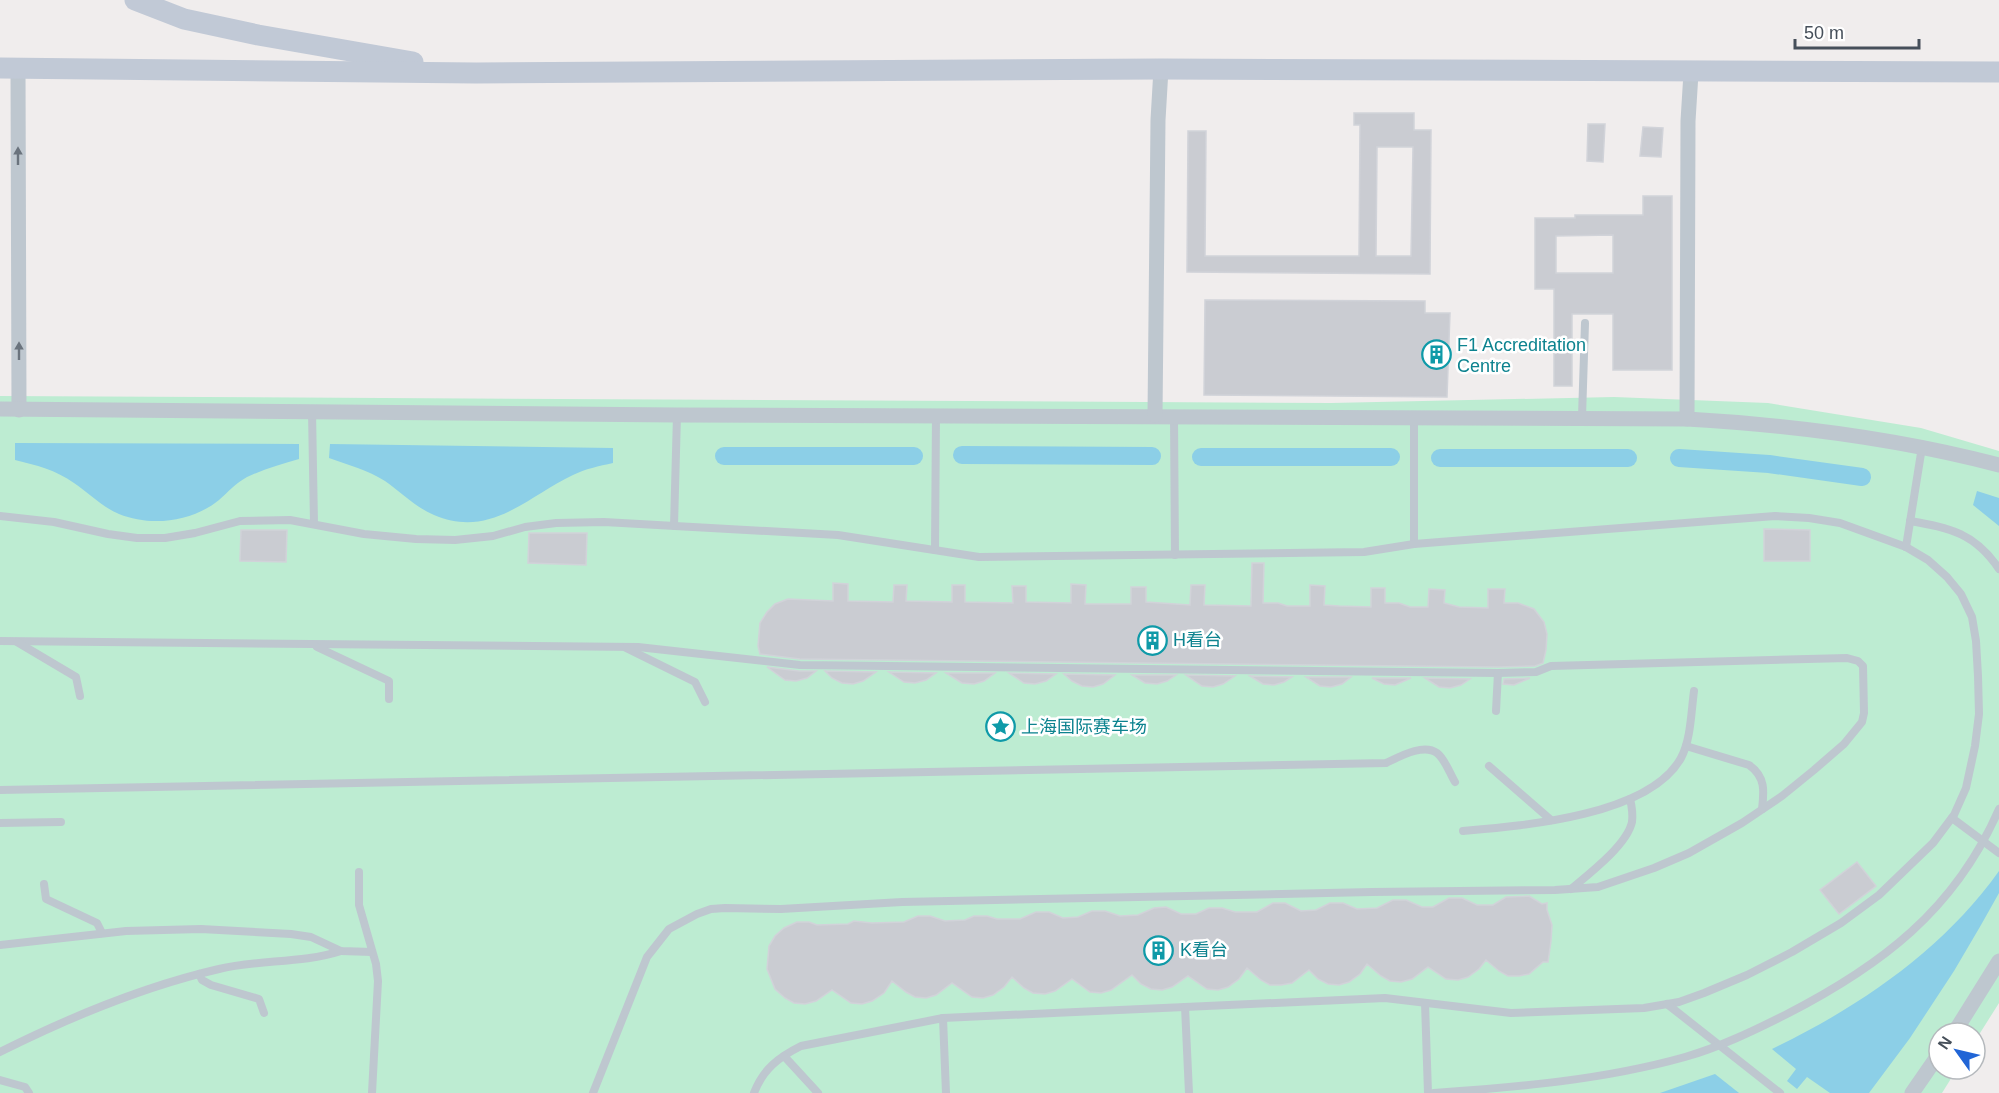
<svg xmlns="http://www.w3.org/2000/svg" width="1999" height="1093" font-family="Arial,'Noto Sans SC',sans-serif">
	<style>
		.green { fill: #bdecd2 }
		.water { fill: #8ccfe7 }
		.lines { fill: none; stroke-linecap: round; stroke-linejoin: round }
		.canal { stroke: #8ccfe7; stroke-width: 18 }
		.building { fill: #caccd2; stroke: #d1d3d9; stroke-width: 1.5; fill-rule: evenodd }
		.lane { stroke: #bec7cf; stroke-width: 8 }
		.street { stroke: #bec7cf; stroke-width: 15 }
		.secondary { stroke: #c1c9d6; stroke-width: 21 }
		.oneway { fill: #6a737d }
		.labels { text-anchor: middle; stroke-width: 5; stroke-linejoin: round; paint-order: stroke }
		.culture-label { font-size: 18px; fill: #0d838f; stroke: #fff; text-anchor: start }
	</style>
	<rect width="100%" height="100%" fill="#f0eded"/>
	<!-- green -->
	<path class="green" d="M0,396L1331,403L1614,397L1768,403L1921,428L1999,451V1003L1975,1041V1033H1939V1069H1957L1942,1093H0Z"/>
	<!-- water -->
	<g class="water">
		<path d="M15,443L299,444V459C282,464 264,469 247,477C236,483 228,492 219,500C192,522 151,527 119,514C102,507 89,493 74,483C56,470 36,465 15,460Z"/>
		<path d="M330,444L613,448V463C599,466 585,469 573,475C527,497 490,539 434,515C415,507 401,492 385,481C368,470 348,465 329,458Z"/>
		<path d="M1977,491L1999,498V526L1973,505Z"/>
		<path d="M1999,871V893L1981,925L1954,971L1910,1038L1869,1093H1830L1807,1077L1797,1089L1787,1081L1796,1069L1772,1049C1859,1007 1942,951 1999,871Z"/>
		<path d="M1715,1074L1739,1093H1660Z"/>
	</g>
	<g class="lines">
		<!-- canal -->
		<g class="canal">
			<path d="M962,455L1152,456"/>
			<path d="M724,456H914"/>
			<path d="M1201,457H1391"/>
			<path d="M1440,458H1628"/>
			<path d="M1679,458L1769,464L1862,477"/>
		</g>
	</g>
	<!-- building -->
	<g class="building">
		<path d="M1354,113H1414V130H1431L1430,274L1187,272L1188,131H1206L1205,256H1359L1360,125H1354ZM1377,147H1413L1411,256H1376Z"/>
		<path d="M1588,124H1605L1603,162L1587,161Z"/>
		<path d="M1643,127L1663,128L1661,157L1640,156Z"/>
		<path d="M1643,196H1672V370H1613V314H1572V386H1554V289H1535V218H1575V215H1643ZM1613,235V273H1556V236Z"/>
		<path d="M1205,300L1425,301V313H1450L1447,397L1204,395Z"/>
		<path d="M1764,529L1810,530V561H1764Z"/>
		<path d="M241,530H287L286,562L240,561Z"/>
		<path d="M529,533H587L586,565L528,563Z"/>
		<path d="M1252,563H1264L1263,603H1278L1287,606H1310V585L1325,586L1324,605L1339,606L1371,607V588H1385V603H1399L1410,607H1428L1429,589L1445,590L1444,603L1459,607L1488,608V589H1505L1504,603H1518L1534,609L1544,622L1547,634L1546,650L1543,663L1535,666L1498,667L800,659L760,654L758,646L760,623L767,612L775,604L788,599L833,601V583L848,584V601L893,602L894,585H907L906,601L952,602V585H965V602L1013,603L1012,586H1026V602L1071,603V584L1086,585L1085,604H1131V587H1146V602L1190,605L1191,585H1205L1204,605L1251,606Z"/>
		<path d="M767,667L799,671H816L807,678L796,681L785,680Z"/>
		<path d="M825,671L876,672L863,681L853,684L842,683L832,678Z"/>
		<path d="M889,672L936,673L926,680L915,683L904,682Z"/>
		<path d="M946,673H995L984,681L974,684L962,683Z"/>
		<path d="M1009,673L1056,674L1046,681L1035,684L1024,683Z"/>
		<path d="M1064,674L1115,675L1103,684L1093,687L1082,686L1072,681Z"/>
		<path d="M1132,675H1176L1167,681L1157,684L1145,683Z"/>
		<path d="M1186,675L1235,676L1223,684L1213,687L1202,686Z"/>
		<path d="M1250,676L1292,677L1284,682L1274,685L1263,684Z"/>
		<path d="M1306,677H1351L1342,684L1331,687L1320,686Z"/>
		<path d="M1372,678H1411L1395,685L1384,684Z"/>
		<path d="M1425,678L1470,679L1461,685L1450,688L1439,687Z"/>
		<path d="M1530,678L1514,685L1503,684L1504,679Z"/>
		<path d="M1857,862L1876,886L1839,914L1820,890Z"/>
		<path d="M1529,896L1542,904L1547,903V910L1552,925L1551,941L1548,962H1543L1529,974L1519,976H1508L1499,971L1486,960L1479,969L1468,977L1458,980L1446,979L1428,967L1412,979L1401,982L1390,981L1381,976L1367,964L1360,974L1349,982L1339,985L1328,984L1318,979L1309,970L1292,983L1281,985H1270L1261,980L1247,968L1239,979L1228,987L1218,990L1207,989L1188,976L1172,987L1162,990L1151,989L1141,984L1132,975L1111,990L1101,993L1090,992L1072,979L1055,991L1045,994L1033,993L1024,988L1012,977L1004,987L993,995L983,998L972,997L952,983L936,995L926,998L915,997L906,992L892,981L884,993L872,1001L862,1004L851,1003L832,990L816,1001L805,1004L794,1003L785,998L775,989L767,969L769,946L775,936L784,928L797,922H809L817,925L848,924L854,921L872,923L904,922L918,916H930L945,921L965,920L974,916H987L997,919H1020L1036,912H1049L1063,918L1078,917L1092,911H1105L1120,916L1138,915L1154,908L1166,907L1181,914H1196L1209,908H1222L1235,912H1257L1273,903H1285L1301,911L1316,910L1330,903H1343L1357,909L1377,908L1393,900H1406L1422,907H1433L1449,898H1462L1477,905H1493L1506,897Z"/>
	</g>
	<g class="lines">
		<!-- lane -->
		<g class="lane">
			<path d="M312,411L314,524"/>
			<path d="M1174,417L1175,555"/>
			<path d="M1414,417V544"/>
			<path d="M1582,417L1585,323"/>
			<path d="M0,516L54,522L108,534L137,538H165L195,533L240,521L290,520L364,534L416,539L455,540L493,536L525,527L556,523L604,522L838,535L979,557L1364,552L1414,544L1775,516L1809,518L1840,523L1906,547L1928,560L1947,577L1961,594L1972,617L1976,641L1978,676L1979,714L1975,746L1966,788L1954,815L1933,843L1879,895L1841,923L1792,952L1747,975L1704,993L1679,1002L1644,1008L1511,1013L1385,998L943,1018L801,1046C779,1057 763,1069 754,1093"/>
			<path d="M1910,521C1950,528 1975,533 1999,569"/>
			<path d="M674,526L677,415"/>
			<path d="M1906,547L1922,447"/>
			<path d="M935,550L936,415"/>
			<path d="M0,641L638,647L800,665L1498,673L1536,672L1551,666L1847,658L1858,661L1863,666L1864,713L1862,722L1844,744L1814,770L1782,796L1742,823L1689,853L1654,868L1598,887L1555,890L1372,892L902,902L781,909L725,908L711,909L697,914L669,929L647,957L593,1093"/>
			<path d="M17,642L76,677L80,696"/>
			<path d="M317,647L389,681V699"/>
			<path d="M626,648L695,682L705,702"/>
			<path d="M1496,711L1498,673"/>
			<path d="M1686,746L1749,765C1766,777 1764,792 1762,809"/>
			<path d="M1489,766L1551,820"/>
			<path d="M0,790L1386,763C1399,757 1423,743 1437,753C1445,759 1450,774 1455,782"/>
			<path d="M1952,818L1999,853"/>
			<path d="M0,823L61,822"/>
			<path d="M1463,831C1522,826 1649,816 1681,758C1691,739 1691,713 1694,691"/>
			<path d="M359,872V905L376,964L378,981L372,1093"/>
			<path d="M44,884L46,899L97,923L102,933"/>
			<path d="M1571,889C1589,874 1627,845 1632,822C1633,814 1632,807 1630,799"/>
			<path d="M0,945L126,931L201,929L291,934L311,937L341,951L372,952"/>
			<path d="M199,974L202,980L211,985L259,999L264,1013"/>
			<path d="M1425,1003L1428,1093"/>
			<path d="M1667,1004L1780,1093"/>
			<path d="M1185,1007L1189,1093"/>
			<path d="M943,1018L946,1093"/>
			<path d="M0,1052C68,1018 145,986 219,969C259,959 301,964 341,951"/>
			<path d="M784,1056L818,1093"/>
			<path d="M0,1080L25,1087L29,1093"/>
			<path d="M1434,1093C1518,1087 1603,1080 1685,1057C1720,1047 1753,1031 1785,1015C1881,966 1955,910 1999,809"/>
		</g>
		<!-- street -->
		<g class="street">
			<path d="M18,68L19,410"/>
			<path d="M0,409L677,415L1687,419C1792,425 1896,438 1999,465"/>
			<path d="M1155,415L1158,120L1161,69"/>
			<path d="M1687,419L1688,121L1691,73"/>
			<path d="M1954,1033L1999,961"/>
			<path d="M1912,1093L1939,1054"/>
		</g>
		<!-- secondary -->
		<g class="secondary">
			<path d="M135,0L184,19L258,35L413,62"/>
			<path d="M0,68L476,73L1161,69L1999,72"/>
		</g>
	</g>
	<!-- one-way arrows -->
	<defs><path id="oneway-solid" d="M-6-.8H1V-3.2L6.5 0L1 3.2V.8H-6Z" transform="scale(1.5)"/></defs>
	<g class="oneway">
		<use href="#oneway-solid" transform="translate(18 156) rotate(-90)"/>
		<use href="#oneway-solid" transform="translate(19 351) rotate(-90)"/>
	</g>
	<!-- icons -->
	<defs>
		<symbol id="building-ring" viewBox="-11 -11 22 22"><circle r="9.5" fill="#fff" stroke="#0f9aa8" stroke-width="1.5"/><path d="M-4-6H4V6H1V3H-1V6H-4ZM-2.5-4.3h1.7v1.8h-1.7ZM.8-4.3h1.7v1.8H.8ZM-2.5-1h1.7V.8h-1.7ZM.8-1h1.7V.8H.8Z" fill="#0f9aa8"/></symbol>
		<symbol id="sight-ring" viewBox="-11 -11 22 22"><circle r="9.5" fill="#fff" stroke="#0f9aa8" stroke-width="1.5"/><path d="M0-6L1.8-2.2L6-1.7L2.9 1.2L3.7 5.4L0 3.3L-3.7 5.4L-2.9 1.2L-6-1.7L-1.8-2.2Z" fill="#0f9aa8"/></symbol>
	</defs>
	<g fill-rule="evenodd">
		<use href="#building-ring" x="1420" y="338" width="33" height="33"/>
		<use href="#building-ring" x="1136" y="624" width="33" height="33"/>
		<use href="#sight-ring" x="984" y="710" width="33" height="33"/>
		<use href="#building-ring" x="1142" y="934" width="33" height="33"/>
	</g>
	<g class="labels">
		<!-- culture labels -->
		<g class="culture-label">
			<text x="1457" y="351">F1 Accreditation<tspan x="1457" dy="21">Centre</tspan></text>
			<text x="1173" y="646">H看台</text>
			<text x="1021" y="733">上海国际赛车场</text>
			<text x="1180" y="956">K看台</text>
		</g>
	</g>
	<!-- north arrow -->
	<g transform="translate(1957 1051) rotate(304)"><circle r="28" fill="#ffffff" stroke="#b5b9bd" stroke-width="1.5"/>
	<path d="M0-4.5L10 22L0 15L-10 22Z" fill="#2165d6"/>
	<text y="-9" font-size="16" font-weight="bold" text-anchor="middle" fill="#464f5a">N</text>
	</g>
	<!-- scale -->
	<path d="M1795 39v9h124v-9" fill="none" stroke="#464f5a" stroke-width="3"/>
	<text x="1804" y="39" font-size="18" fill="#464f5a" stroke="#ffffff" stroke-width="4.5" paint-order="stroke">50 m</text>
</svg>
